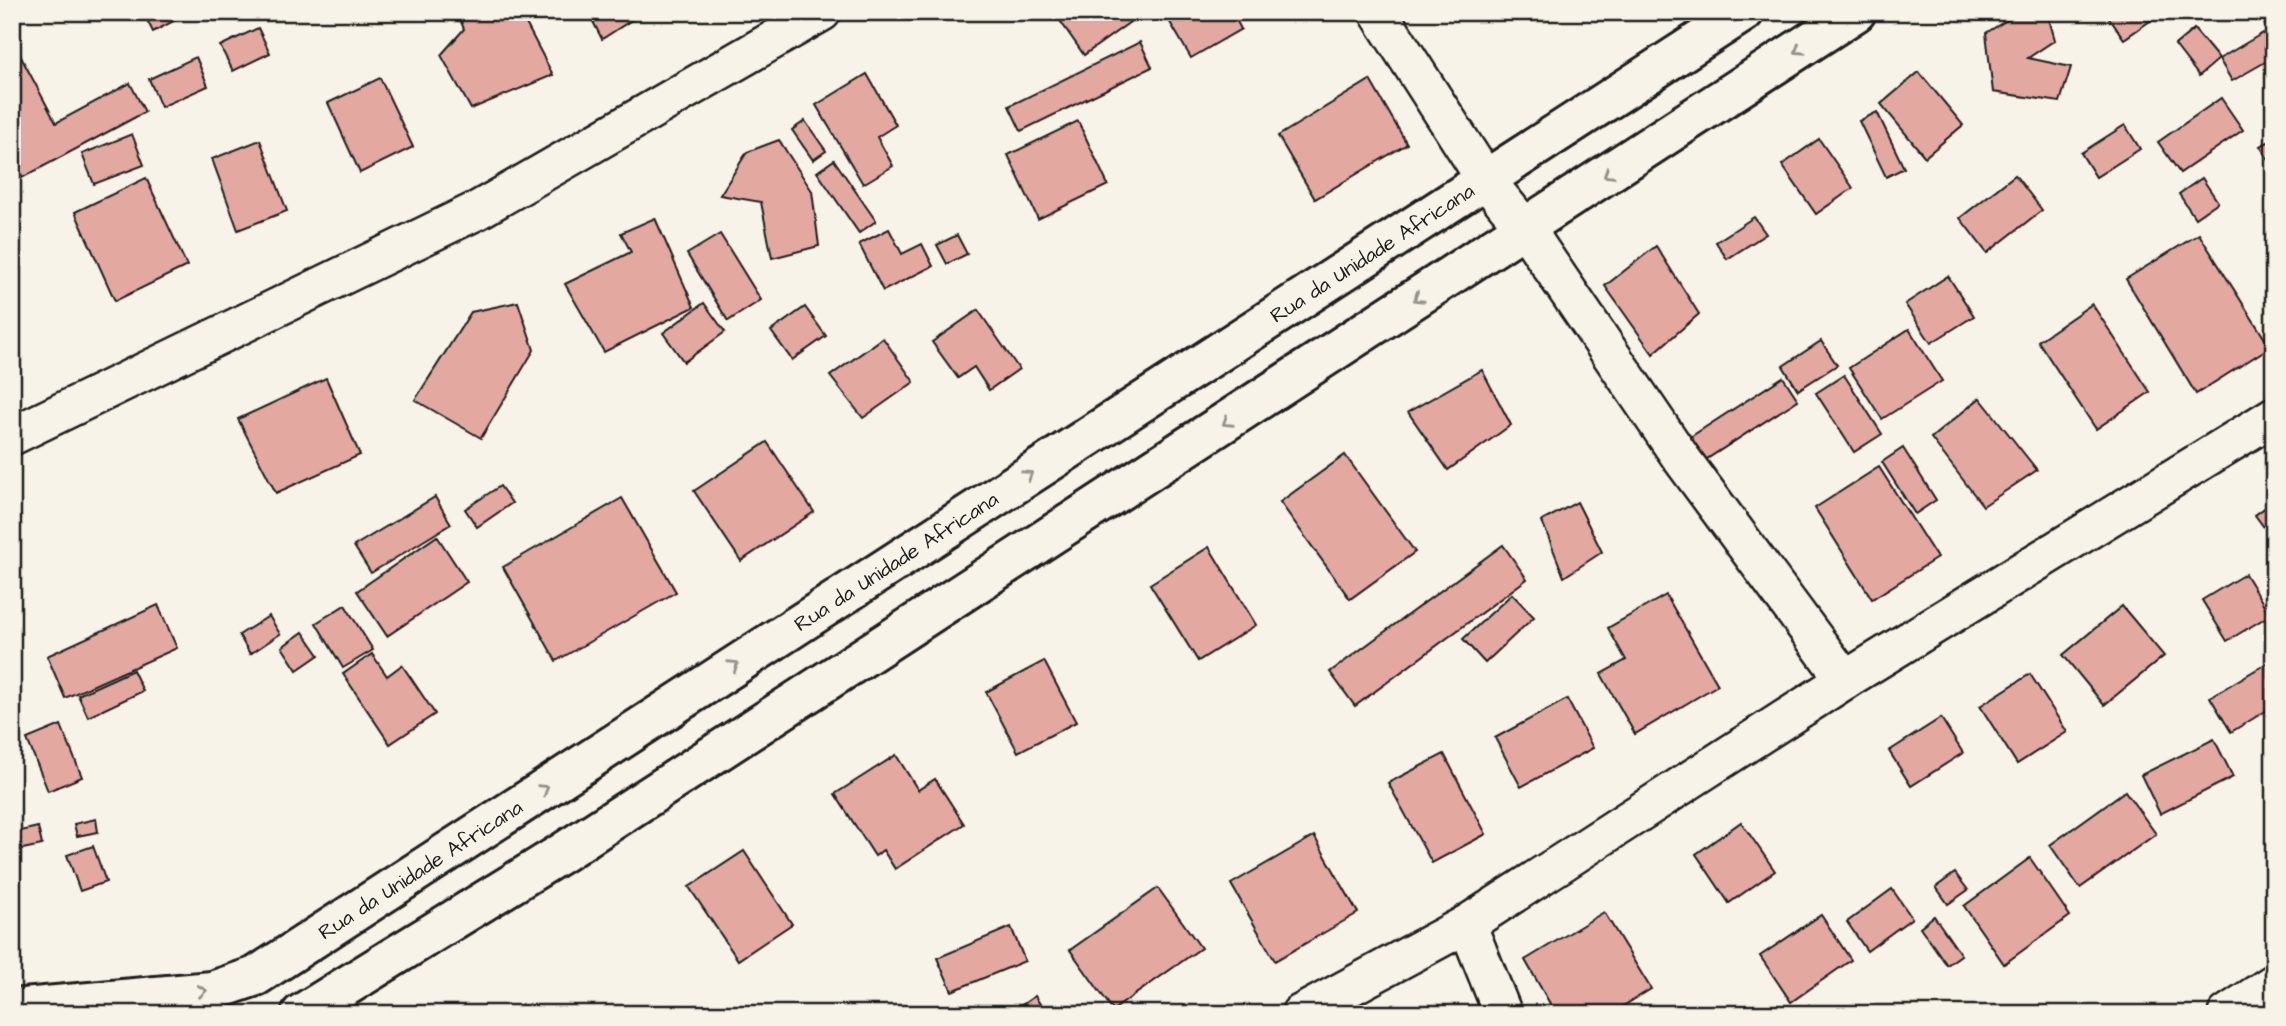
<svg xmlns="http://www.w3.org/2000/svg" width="2286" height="1026" font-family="'Architects Daughter',sans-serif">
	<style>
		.building { fill: #e3a9a0; stroke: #1c1c1c; stroke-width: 2 }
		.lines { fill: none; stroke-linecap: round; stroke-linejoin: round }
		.street-casing { stroke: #1c1c1c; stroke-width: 42 }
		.secondary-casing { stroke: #1c1c1c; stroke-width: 44 }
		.street { stroke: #f7f3e8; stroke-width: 37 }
		.secondary { stroke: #f7f3e8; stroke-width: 38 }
		.oneway { stroke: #94928c }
		.labels { text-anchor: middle; stroke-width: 5; stroke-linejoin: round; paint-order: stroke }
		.street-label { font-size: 21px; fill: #1c1c1c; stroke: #f7f3e8 }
	</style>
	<rect width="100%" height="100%" fill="#f7f3e8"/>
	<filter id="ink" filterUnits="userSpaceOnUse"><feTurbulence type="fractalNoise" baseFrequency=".0143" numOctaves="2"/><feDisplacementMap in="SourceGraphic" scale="14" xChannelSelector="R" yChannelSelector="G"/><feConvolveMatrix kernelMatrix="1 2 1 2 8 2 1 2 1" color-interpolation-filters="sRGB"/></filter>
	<g filter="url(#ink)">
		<!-- building -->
		<g class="building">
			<path d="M143,12H181L183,16L153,32Z"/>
			<path d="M457,12H520L553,75L471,109L441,55L464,29Z"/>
			<path d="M588,12H644L602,39Z"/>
			<path d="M1054,12H1123L1130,22L1084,55Z"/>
			<path d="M1164,12H1232L1241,29L1191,58Z"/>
			<path d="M2020,12H2047L2055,40L2028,58L2071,67L2060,102L1993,92L1986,33Z"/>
			<path d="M2105,12H2163L2124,39Z"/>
			<path d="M2257,12H2274V39Z"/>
			<path d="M258,28L270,53L233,71L220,46Z"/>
			<path d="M2194,29L2219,59L2199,76L2175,45Z"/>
			<path d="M2263,33L2274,52V57L2232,81L2219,59Z"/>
			<path d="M12,40L56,123L130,83L145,112L22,178L12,159Z"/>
			<path d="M1140,42L1152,67L1021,131L1009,106Z"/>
			<path d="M196,57L208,86L161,107L149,79Z"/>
			<path d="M1919,72L1963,125L1925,157L1881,104Z"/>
			<path d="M867,74L896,125L877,137L893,166L863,184L816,105Z"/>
			<path d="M380,78L413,147L360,173L328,103Z"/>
			<path d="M1370,80L1407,144L1315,199L1278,136Z"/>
			<path d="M2221,98L2243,130L2180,173L2158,142Z"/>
			<path d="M1877,112L1904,168L1886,177L1859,121Z"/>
			<path d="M805,121L826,151L813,160L792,130Z"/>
			<path d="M1078,121L1108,185L1038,219L1008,155Z"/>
			<path d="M2125,125L2140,149L2096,177L2081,153Z"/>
			<path d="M132,134L144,165L94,184L82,154Z"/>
			<path d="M1819,139L1853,188L1816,214L1782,165Z"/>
			<path d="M2274,139V169L2260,146Z"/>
			<path d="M260,140L287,211L238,230L212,159Z"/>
			<path d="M779,140L812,191L819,246L772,258L761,202L720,195L747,152Z"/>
			<path d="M834,160L876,221L859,233L817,172Z"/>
			<path d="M2015,175L2042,210L1987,253L1960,218Z"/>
			<path d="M146,178L187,266L115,301L75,212Z"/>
			<path d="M2202,178L2218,202L2195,218L2179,194Z"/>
			<path d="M1754,217L1766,234L1727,259L1716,242Z"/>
			<path d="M655,218L694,307L604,352L565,284L631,252L621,233Z"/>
			<path d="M889,229L902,254L922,244L933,266L883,291L859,244Z"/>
			<path d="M720,234L761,300L728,321L687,254Z"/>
			<path d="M2199,234L2270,347L2196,394L2126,279Z"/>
			<path d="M957,235L967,254L947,264L937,245Z"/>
			<path d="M1656,246L1699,314L1653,354L1605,286Z"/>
			<path d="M1948,276L1974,316L1931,343L1905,304Z"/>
			<path d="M518,302L534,350L481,438L415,400L471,312Z"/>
			<path d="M704,303L725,332L684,362L663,333Z"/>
			<path d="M2092,304L2150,392L2096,429L2038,341Z"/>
			<path d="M805,307L826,336L792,360L771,331Z"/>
			<path d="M978,310L1019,369L989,390L974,367L958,378L932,342Z"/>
			<path d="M1909,329L1942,381L1882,419L1849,368Z"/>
			<path d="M883,338L914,382L863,418L830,376Z"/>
			<path d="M1821,341L1837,365L1798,390L1783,366Z"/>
			<path d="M1482,370L1511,425L1448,470L1408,412Z"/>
			<path d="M1844,375L1882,434L1854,452L1816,393Z"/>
			<path d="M1783,377L1798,400L1696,466L1681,443Z"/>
			<path d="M326,378L360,455L276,493L238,419Z"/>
			<path d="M1980,398L2037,470L1983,506L1931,438Z"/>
			<path d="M767,442L814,512L741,561L694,491Z"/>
			<path d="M1903,448L1936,500L1915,514L1882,462Z"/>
			<path d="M1345,455L1415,552L1350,599L1280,502Z"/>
			<path d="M1879,467L1937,558L1872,599L1815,508Z"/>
			<path d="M500,486L512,503L477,527L465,509Z"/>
			<path d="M435,497L451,524L371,573L354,546Z"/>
			<path d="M622,498L676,592L556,661L503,567Z"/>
			<path d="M2274,501V541L2255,515Z"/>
			<path d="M1577,502L1602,552L1564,577L1542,521Z"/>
			<path d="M437,536L467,582L387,636L357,591Z"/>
			<path d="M1503,545L1527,579L1355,706L1330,672Z"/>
			<path d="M1209,547L1256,625L1198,661L1150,584Z"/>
			<path d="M2245,574L2270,615L2227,641L2202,600Z"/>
			<path d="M1512,594L1534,617L1485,663L1463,639Z"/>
			<path d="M1666,595L1718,685L1635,734L1601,674L1626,660L1608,628Z"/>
			<path d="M158,605L177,648L65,698L47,656Z"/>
			<path d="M345,605L373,650L343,668L316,623Z"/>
			<path d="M2122,606L2164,656L2104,705L2063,655Z"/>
			<path d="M269,616L280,634L250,654L239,635Z"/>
			<path d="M303,632L319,655L297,670L282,647Z"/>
			<path d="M372,654L387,676L402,665L435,714L390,744L343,674Z"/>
			<path d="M2274,659V706L2231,732L2210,697Z"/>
			<path d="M1044,661L1076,722L1018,752L986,692Z"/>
			<path d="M133,670L143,691L88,717L78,695Z"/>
			<path d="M2030,674L2067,732L2017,764L1980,706Z"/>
			<path d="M1567,699L1593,748L1521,787L1495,738Z"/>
			<path d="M1941,718L1963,753L1911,786L1889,751Z"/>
			<path d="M61,725L82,777L48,791L27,739Z"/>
			<path d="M2214,739L2233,777L2160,814L2141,775Z"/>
			<path d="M1444,754L1486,834L1432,863L1388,783Z"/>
			<path d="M896,755L918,790L935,779L964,824L895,869L883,850L875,856L835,794Z"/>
			<path d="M2125,791L2156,834L2080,888L2050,845Z"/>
			<path d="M96,819L98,832L77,836L74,824Z"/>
			<path d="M1741,822L1775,871L1729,903L1696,854Z"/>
			<path d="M38,827L42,845L13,851L12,833Z"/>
			<path d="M1314,836L1358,913L1275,961L1231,884Z"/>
			<path d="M93,846L106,882L80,891L67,855Z"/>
			<path d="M744,851L792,924L738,960L689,887Z"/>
			<path d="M2030,858L2070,916L2004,964L1964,906Z"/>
			<path d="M1955,873L1968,890L1948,904L1936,887Z"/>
			<path d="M1158,888L1201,948L1113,1010L1070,950Z"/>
			<path d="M1892,889L1912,918L1867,951L1847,922Z"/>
			<path d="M1604,912L1651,989L1610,1014H1556L1525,960Z"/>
			<path d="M1821,915L1851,960L1791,1002L1760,956Z"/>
			<path d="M1934,916L1961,955L1947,965L1920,927Z"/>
			<path d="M1011,927L1025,961L952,991L937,958Z"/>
			<path d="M1035,996L1046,1014H1009Z"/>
			<path d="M1809,1005L1814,1014H1794Z"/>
		</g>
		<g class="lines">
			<defs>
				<g id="street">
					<path d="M1378,12L1485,179L1525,228L1681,458L1845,680"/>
					<path d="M12,436L478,210L822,12"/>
					<path d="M1467,924L1503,1014"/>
					<path d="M1300,1014L1467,924L1845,680L2274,416"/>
					<path d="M2227,1014L2274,983"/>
				</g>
				<g id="secondary">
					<path id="s1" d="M12,1009L212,991L256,976L1744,12"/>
					<path d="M301,1014L562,853L1856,12"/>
				</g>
			</defs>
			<!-- street casing -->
			<use href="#street" class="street-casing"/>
			<!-- secondary casing -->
			<use href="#secondary" class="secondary-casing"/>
			<!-- street -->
			<use href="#street" class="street"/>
			<!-- secondary -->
			<use href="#secondary" class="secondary"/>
		</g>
		<!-- one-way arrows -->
		<defs><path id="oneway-chevron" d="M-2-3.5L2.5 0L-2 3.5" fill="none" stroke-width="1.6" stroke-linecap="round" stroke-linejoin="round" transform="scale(1.75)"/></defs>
		<g class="oneway">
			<use href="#oneway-chevron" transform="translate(1799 50) rotate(147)"/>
			<use href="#oneway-chevron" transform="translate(1608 174) rotate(147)"/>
			<use href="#oneway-chevron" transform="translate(1418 298) rotate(147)"/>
			<use href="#oneway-chevron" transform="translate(1227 422) rotate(147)"/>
			<use href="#oneway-chevron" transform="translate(1028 475) rotate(-33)"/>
			<use href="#oneway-chevron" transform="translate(734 665) rotate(-33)"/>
			<use href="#oneway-chevron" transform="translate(544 789) rotate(-33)"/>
			<use href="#oneway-chevron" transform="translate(202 991) rotate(-7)"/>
		</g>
	</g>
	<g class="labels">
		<!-- street labels -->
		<g class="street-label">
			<text dy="7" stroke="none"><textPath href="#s1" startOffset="1577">Rua da Unidade Africana</textPath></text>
			<text dy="7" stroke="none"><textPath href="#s1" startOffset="1010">Rua da Unidade Africana</textPath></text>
			<text dy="7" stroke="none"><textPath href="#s1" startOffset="443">Rua da Unidade Africana</textPath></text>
		</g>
	</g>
	<!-- margin -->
	<rect width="2286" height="1026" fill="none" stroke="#f7f3e8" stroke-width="42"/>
	<rect x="21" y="21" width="2244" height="984" fill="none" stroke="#1c1c1c" stroke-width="2.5" filter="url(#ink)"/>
</svg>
